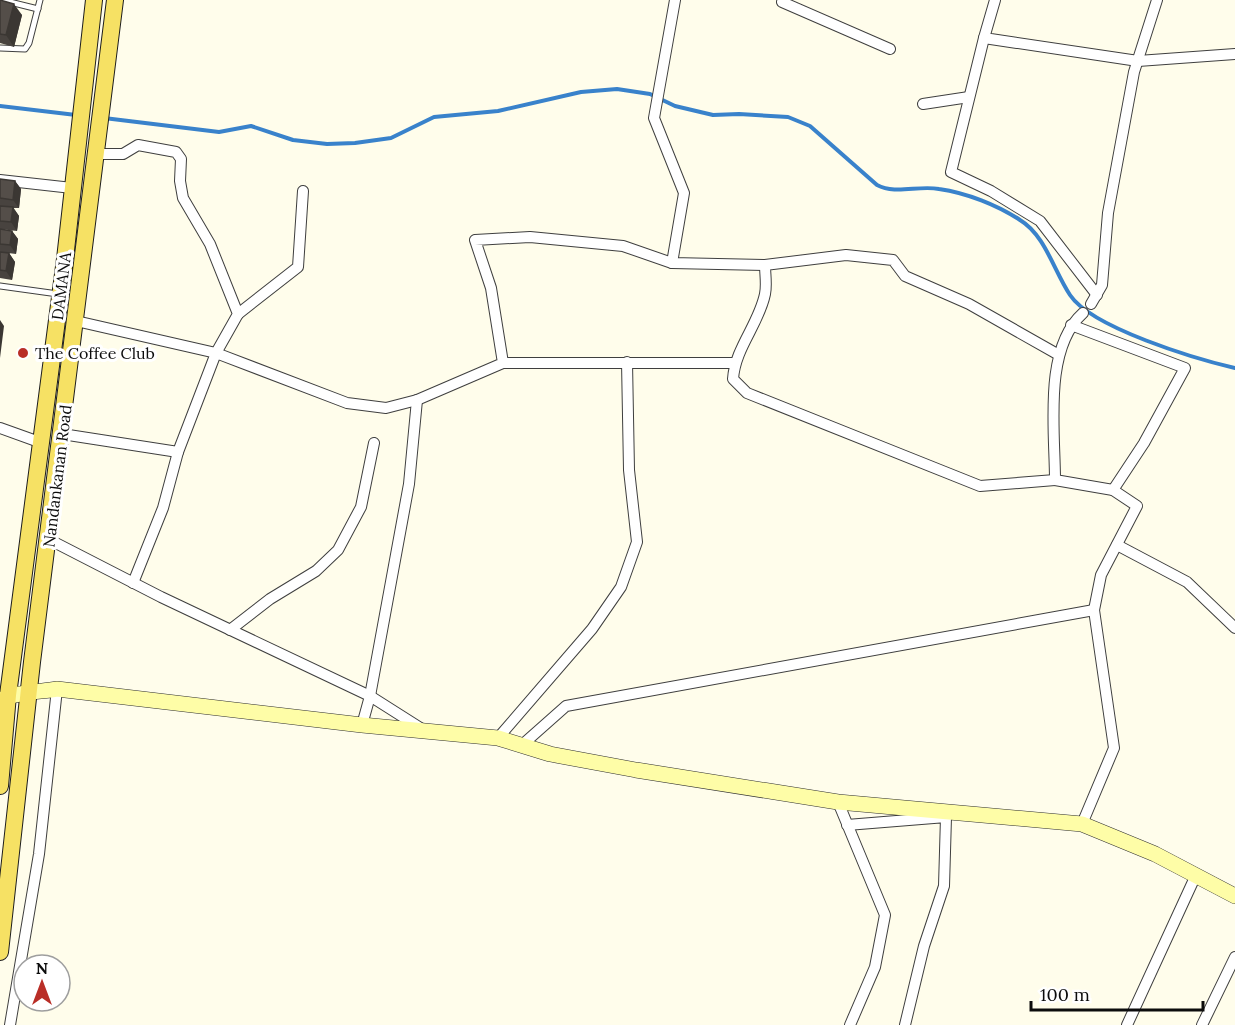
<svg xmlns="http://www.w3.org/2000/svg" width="1235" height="1025" font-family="Lora,serif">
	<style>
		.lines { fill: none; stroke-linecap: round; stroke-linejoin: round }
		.stream { stroke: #3982cb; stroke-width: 4 }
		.lane-casing { stroke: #3f3f3f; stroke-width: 7 }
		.street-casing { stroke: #3f3f3f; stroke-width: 12 }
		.secondary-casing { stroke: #2e2e2e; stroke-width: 16 }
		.primary-casing { stroke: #1d1d1d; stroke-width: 18 }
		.lane { stroke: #fff; stroke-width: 5 }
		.street { stroke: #fff; stroke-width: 10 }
		.secondary { stroke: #fefda7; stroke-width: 15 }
		.primary { stroke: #f6e164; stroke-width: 16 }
		.wall { fill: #48433f }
		.shaded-wall { fill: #3b3733 }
		.building { fill: #544e49; stroke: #3b3733; stroke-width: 1.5 }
		.poi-dot { fill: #b92e27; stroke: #fff; stroke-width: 2 }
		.labels { text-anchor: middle; stroke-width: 6; stroke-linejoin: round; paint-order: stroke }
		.street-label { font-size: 16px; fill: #0c0c0c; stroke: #fff }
		.poi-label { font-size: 16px; fill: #0c0c0c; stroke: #fff; text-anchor: start }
	</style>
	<rect width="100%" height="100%" fill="#fffdeb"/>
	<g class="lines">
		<!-- stream -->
		<g class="stream">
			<path d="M0,106L76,115"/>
			<path d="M104,118L219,132L251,126L293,140L327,144L355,143L391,138L434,117L498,111L581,92L617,89L650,94L675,106L713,115L739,114L788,117L810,126L877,185C896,195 918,185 939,189C967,193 997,205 1020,220C1045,235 1054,271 1070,295C1092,328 1196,359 1235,368"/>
		</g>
		<defs>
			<g id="lane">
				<path d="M2,0L38,9"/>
				<path d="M0,48L25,49L29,43L40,0"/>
				<path d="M0,286L58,294"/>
			</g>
			<g id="street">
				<path d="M783,0L782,2L890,49"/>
				<path d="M995,0L984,38L1138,61L1235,54"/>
				<path d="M984,38L951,172L991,191L1040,221L1097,295"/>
				<path d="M923,104L969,97"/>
				<path d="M0,180L72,188"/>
				<path d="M672,263L684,193L654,118L675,0"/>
				<path d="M1091,304L1102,285L1108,213L1134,72L1157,0"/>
				<path d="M238,314L298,267L303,191"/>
				<path d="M76,321L216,353L347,403L386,408L417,400L503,363L491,288L475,240L530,237L623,246L672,263L765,265"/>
				<path d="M1071,325L1185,368L1144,443L1113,490"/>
				<path d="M503,363H734"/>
				<path d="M0,428L42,443"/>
				<path d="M62,434L178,452L216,353L238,314L210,244L183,198L180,181L181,159L176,152L138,145L123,154H97"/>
				<path d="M1055,480L980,486L747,393L733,379C735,348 759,324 765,294C767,285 765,274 765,265L846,255L893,260L905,276L969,304L1059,355"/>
				<path d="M48,539L161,597L370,696L422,729"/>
				<path d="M1117,545L1187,582L1235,628"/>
				<path d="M133,583L163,508L178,452"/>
				<path d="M230,630L270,599L316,571L338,550L361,507L374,443"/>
				<path d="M362,725L370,696L409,484L417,400"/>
				<path d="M498,738L592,629L621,587L637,542L629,470L627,362"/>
				<path d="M522,745L566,706L1094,610"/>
				<path d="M838,802L885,915L875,967L850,1025"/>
				<path d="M1082,824L1114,748L1094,610L1101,575L1137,506L1113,490L1055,480C1055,430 1043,349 1083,313"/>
				<path d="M847,825L946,817L944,886L924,946L905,1025"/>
				<path d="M10,1025L39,854L57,689"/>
				<path d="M1127,1025L1196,875"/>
				<path d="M1202,1025L1235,957"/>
			</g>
			<path id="secondary" d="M0,701C12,692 40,692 57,689L362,725L498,738L550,754L636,770L838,802L1082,824L1155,854L1235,896"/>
			<g id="primary">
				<path d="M0,786L8,695L65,259L94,0"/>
				<path d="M0,952L32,662L115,0"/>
			</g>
		</defs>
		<!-- lane casing -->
		<use href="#lane" class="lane-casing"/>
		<!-- street casing -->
		<use href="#street" class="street-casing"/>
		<!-- secondary casing -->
		<use href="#secondary" class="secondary-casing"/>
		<!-- primary casing -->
		<use href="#primary" class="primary-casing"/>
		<!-- lane -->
		<use href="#lane" class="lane"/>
		<!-- street -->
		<use href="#street" class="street"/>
		<!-- secondary -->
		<use href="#secondary" class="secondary"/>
		<!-- primary -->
		<use href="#primary" class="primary"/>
	</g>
	<!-- wall -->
	<g class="wall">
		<path d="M0,0L22,15L14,47L0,43Z"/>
		<path d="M0,179L15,181L21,189L19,208H13L19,216L17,231L0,229Z"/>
		<path d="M0,229L12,231L18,239L16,254L0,252Z"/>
		<path d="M0,252L9,253L15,262L12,280L0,278Z"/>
	</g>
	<!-- shaded-wall -->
	<g class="shaded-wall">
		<path d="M14,4L22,15L14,47L6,35Z"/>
		<path d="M15,181L21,189L19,208L13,200Z"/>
		<path d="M13,207L19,216L17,231L11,222Z"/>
		<path d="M12,231L18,239L16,254L10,245Z"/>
		<path d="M9,253L15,262L12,280L6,271Z"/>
		<path d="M0,320L4,326L0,358Z"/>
	</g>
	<!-- building -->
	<g class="building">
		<path d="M0,0L14,4L6,35L0,34Z"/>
		<path d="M0,179L15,181L13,200L0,198Z"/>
		<path d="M0,206L13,207L11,222L0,221Z"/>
		<path d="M0,229L12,231L10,245L0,244Z"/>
		<path d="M0,252L9,253L6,271L0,270Z"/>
	</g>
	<!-- markers -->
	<circle class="poi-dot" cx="23" cy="353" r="6"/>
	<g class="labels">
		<!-- street labels -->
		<g class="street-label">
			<text transform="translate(61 286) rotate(-83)" y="6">DAMANA</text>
			<text transform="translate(57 476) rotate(-83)" y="6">Nandankanan Road</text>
		</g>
		<!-- poi labels -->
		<g class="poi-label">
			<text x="35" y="359">The Coffee Club</text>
		</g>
	</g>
	<!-- north arrow -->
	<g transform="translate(42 983)"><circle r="28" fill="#ffffff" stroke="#9e9e9e" stroke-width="1.5"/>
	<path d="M0-4.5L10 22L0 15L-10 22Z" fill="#b92e27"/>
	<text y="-9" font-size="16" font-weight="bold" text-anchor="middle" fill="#0c0c0c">N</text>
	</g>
	<!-- scale -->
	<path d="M1031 1001v9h172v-9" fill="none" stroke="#0c0c0c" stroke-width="3"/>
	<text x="1040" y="1001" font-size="18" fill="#0c0c0c" stroke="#ffffff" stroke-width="4.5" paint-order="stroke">100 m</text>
</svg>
